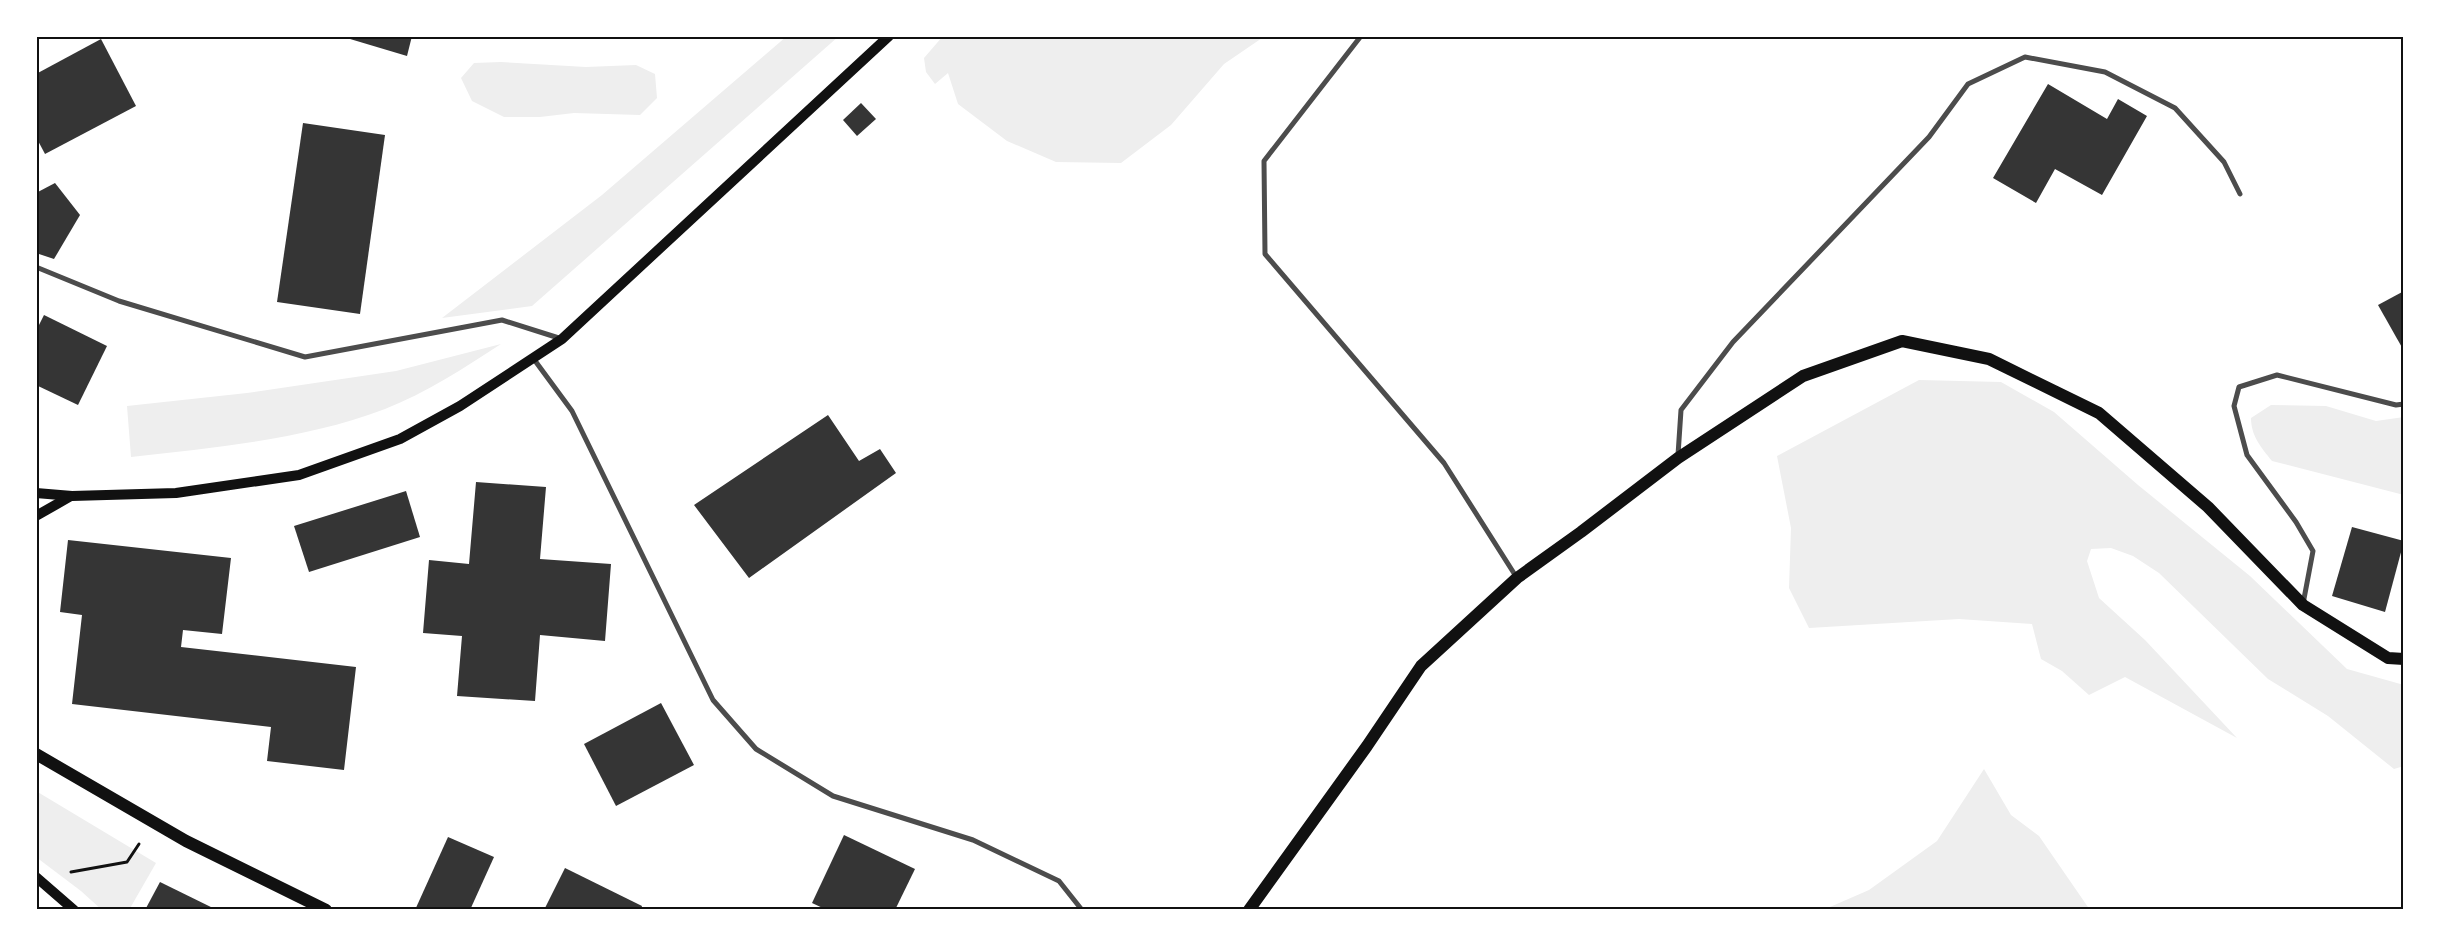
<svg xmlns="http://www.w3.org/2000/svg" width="2440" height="946" font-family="'Fira Sans Condensed',sans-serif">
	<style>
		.green { fill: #eee }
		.building { fill: #353535 }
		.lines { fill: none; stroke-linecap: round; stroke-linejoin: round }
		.path { stroke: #111; stroke-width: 3 }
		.minor { stroke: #4c4c4c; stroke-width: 5 }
		.secondary { stroke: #111; stroke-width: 10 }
		.primary { stroke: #111; stroke-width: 12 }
		.neatline { fill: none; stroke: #111; stroke-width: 2 }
	</style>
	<rect width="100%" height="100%" fill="#fff"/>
	<!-- green -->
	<g class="green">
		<path d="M787,36H839L532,306L442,318L602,195Z"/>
		<path d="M943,36H1265L1224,64L1171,125L1121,163L1056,162L1007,141L958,104L948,73L935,84L926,72L924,58Z"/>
		<path d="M501,62L586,67L636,65L655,74L657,98L640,115L574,113L540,117H504L472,101L461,78L474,63Z"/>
		<path d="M501,344C464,368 426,393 385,409C303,440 217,447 131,457L127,406L247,393L396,371Z"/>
		<path d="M1919,380L2001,382L2054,412L2138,485L2250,576L2347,669L2404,685V766L2394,769L2328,716L2268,679L2159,573L2133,556L2111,548L2091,549L2087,561L2099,598L2145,640L2237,738L2125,677L2089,695L2062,671L2041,659L2032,624L1959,619L1809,628L1789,588L1791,528L1777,456Z"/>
		<path d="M2271,405L2326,406L2376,421L2404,417V495L2272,461C2261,447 2251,436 2251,418Z"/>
		<path d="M1984,769L2011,815L2039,836L2090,910H1823L1869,890L1937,841Z"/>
		<path d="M36,791L156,863L129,910H102L81,891L36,857Z"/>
	</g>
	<!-- building -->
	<g class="building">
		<path d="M340,36H412L407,56Z"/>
		<path d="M101,39L136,106L45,154L36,137V74Z"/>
		<path d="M2048,84L2107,119L2118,99L2147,116L2102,195L2055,169L2036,203L1993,178Z"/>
		<path d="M861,103L876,119L857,136L843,120Z"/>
		<path d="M303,123L385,135L360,314L277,302Z"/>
		<path d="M55,183L80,215L54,259L36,253V193Z"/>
		<path d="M2404,291V351L2378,305Z"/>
		<path d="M44,315L107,346L78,405L36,385V331Z"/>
		<path d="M828,415L859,461L880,449L896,473L749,578L694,505Z"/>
		<path d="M476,482L546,487L540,559L611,564L605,641L540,635L535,701L457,696L462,636L423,633L429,560L469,564Z"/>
		<path d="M406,491L420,537L309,572L294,526Z"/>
		<path d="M2352,527L2404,541L2385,612L2332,596Z"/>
		<path d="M68,540L231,558L222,634L183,630L181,647L356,667L344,770L267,761L271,727L72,704L82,615L60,612Z"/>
		<path d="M661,703L694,765L616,806L584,744Z"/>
		<path d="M844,835L915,869L895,910H827L812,903Z"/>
		<path d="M448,837L494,857L470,910H415Z"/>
		<path d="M565,868L642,906L641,910H544Z"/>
		<path d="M160,882L217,910H145Z"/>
	</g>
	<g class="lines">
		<!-- path -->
		<path class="path" d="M71,872L127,862L139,844"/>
		<!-- minor -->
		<g class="minor">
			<path d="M1361,36L1264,161L1265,254L1444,463L1517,578"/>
			<path d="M36,267L119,301L305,357L502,320L562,339"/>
			<path d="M533,358L572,411L713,700L756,749L833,796L973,840L1059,881L1082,910"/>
			<path d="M1678,455L1681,410L1733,342L1929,137L1968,84L2025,57L2105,72L2175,108L2224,162L2240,194"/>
			<path d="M2303,604L2313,551L2296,522L2247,455L2234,406L2239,387L2277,375L2396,405L2404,404"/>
		</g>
		<!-- secondary -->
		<g class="secondary">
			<path d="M36,493L72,496L176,493L299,475L400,439L460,406L562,339L889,36"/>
			<path d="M36,516L71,496"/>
			<path d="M36,877L74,910"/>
		</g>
		<!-- primary -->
		<g class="primary">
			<path d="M36,754L186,841L326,910"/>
			<path d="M1249,910L1367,746L1421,666L1517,578L1581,532L1678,458L1803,376L1902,341L1989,359L2099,413L2208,507L2303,605L2388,658L2404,659"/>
		</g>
	</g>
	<!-- border -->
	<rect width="2440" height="946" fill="none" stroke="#ffffff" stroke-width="75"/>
	<rect x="38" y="38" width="2364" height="870" class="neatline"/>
</svg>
